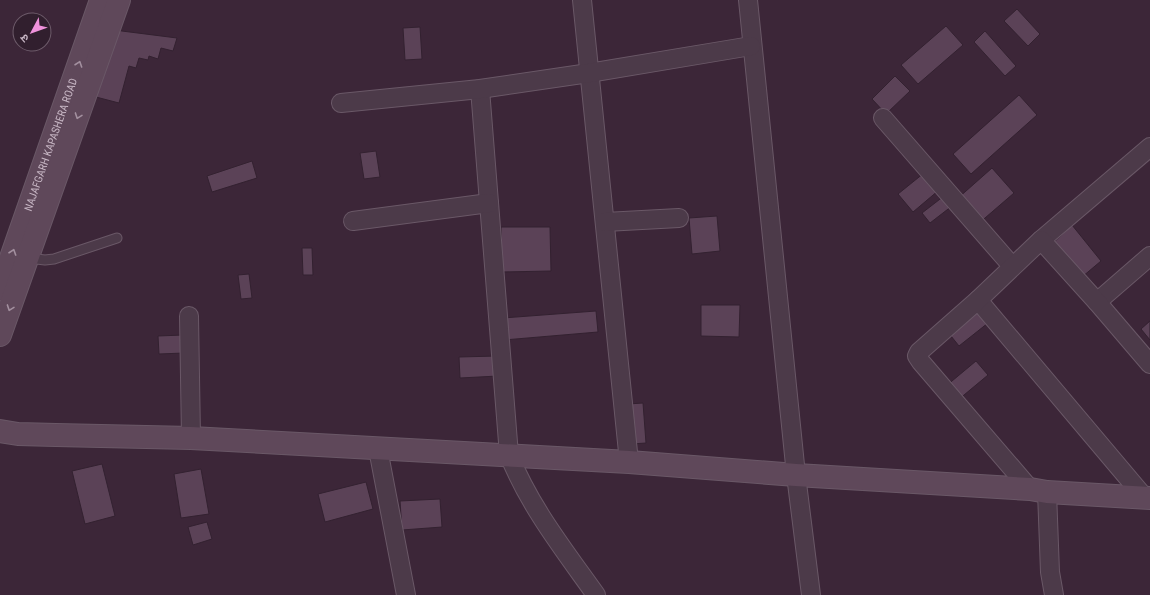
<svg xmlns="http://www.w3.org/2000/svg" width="1150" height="595" font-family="'Roboto Condensed','Noto Sans Devanagari',sans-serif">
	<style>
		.building { fill: #5b4257; stroke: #332130 }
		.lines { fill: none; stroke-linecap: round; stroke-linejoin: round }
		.lane-casing { stroke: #6a5867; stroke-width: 11 }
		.street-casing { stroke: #6a5867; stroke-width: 20 }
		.secondary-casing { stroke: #6a5867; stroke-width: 24 }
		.lane { stroke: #4c3a49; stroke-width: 9 }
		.street { stroke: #4c3a49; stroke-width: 18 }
		.secondary { stroke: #5f485a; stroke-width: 22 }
		.oneway { stroke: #a3909f }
		.labels { text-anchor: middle; stroke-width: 3; stroke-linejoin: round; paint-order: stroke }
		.street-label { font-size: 11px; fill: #c7b6c4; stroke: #311f2e }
	</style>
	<rect width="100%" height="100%" fill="#3c2638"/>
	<!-- building -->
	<g class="building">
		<path d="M1017,9L1040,34L1028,46L1004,21Z"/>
		<path d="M946,26L963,45L918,84L901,65Z"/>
		<path d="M420,27L422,59L405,60L403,28Z"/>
		<path d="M114,30L177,38L173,51L161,48L158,59L149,56L148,60L139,58L136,68L129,66L119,103L96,97Z"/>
		<path d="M985,31L1016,66L1005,76L974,42Z"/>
		<path d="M895,76L910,91L886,114L872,99Z"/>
		<path d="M1019,95L1037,115L971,174L953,154Z"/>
		<path d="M376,151L380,177L364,179L360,153Z"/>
		<path d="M252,161L257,178L212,192L207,176Z"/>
		<path d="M992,168L1014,193L978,224L957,199Z"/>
		<path d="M924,173L939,190L913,212L898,194Z"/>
		<path d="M944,196L952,206L930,223L922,213Z"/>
		<path d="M717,216L720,251L692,254L689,218Z"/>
		<path d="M1072,225L1101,261L1082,277L1052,244Z"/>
		<path d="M501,227H550L551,271L502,272Z"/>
		<path d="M302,248H312L313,275H303Z"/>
		<path d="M249,274L252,298L241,299L238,275Z"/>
		<path d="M701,305H740L739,337L701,336Z"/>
		<path d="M975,307L988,323L959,346L947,331Z"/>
		<path d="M596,311L598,332L504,340L503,318Z"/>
		<path d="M1150,321V340L1141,329Z"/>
		<path d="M183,335L184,353L159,354L158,336Z"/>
		<path d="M497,356L498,376L460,378L459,357Z"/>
		<path d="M976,361L988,375L958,400L946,386Z"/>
		<path d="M643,403L646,443L631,444L628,404Z"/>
		<path d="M102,464L115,516L85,524L72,471Z"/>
		<path d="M201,469L209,514L181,518L174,474Z"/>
		<path d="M366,482L373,509L325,522L318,494Z"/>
		<path d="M440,499L442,527L402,530L400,501Z"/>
		<path d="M207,522L212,539L193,545L188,527Z"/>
	</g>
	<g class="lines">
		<defs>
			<path id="lane" d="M28,258L45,260L54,259L117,238"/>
			<g id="street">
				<path d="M582,0L629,462"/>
				<path d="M748,0L796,475L811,595"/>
				<path d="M480,89L509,455C530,507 564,550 596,595"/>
				<path d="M341,103L480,89L589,73L751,46"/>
				<path d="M883,118L1012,266"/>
				<path d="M353,221L489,203"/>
				<path d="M605,222L679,218"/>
				<path d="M1041,240L1150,147"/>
				<path d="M978,300L1145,498"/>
				<path d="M1097,302L1150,256"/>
				<path d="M189,316L191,438"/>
				<path d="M378,449L406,595"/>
				<path d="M1030,489L921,362L917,356L919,352L978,300L1041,240L1097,302L1150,364"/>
				<path d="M1047,492L1050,572L1054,595"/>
			</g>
			<g id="secondary">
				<path id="s1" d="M0,289L101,0"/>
				<path d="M0,335L119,0"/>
				<path d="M0,431L18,434L56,435L191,438L629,462L796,475L1030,489L1047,492L1150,498"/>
			</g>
		</defs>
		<!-- lane casing -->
		<use href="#lane" class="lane-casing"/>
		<!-- street casing -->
		<use href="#street" class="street-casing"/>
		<!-- secondary casing -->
		<use href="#secondary" class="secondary-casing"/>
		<!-- lane -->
		<use href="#lane" class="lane"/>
		<!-- street -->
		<use href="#street" class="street"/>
		<!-- secondary -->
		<use href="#secondary" class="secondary"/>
	</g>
	<!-- one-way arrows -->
	<defs><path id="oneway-chevron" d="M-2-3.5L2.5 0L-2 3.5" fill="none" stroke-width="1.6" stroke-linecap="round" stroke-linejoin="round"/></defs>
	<g class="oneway">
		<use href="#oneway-chevron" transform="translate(79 64) rotate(-71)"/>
		<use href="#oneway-chevron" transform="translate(78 116) rotate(110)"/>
		<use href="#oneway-chevron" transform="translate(13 252) rotate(-71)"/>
		<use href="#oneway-chevron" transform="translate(10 308) rotate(110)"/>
	</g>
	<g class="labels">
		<!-- street labels -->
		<g class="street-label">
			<text dy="4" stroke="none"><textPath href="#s1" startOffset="153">NAJAFGARH KAPASHERA ROAD</textPath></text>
		</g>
	</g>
	<!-- north arrow -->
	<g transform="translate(32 32) rotate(229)"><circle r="19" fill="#311f2e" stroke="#6d5b6a"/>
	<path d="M0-3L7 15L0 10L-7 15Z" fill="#f092dc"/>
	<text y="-6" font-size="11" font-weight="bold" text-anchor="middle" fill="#c7b6c4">उ</text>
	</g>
</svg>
